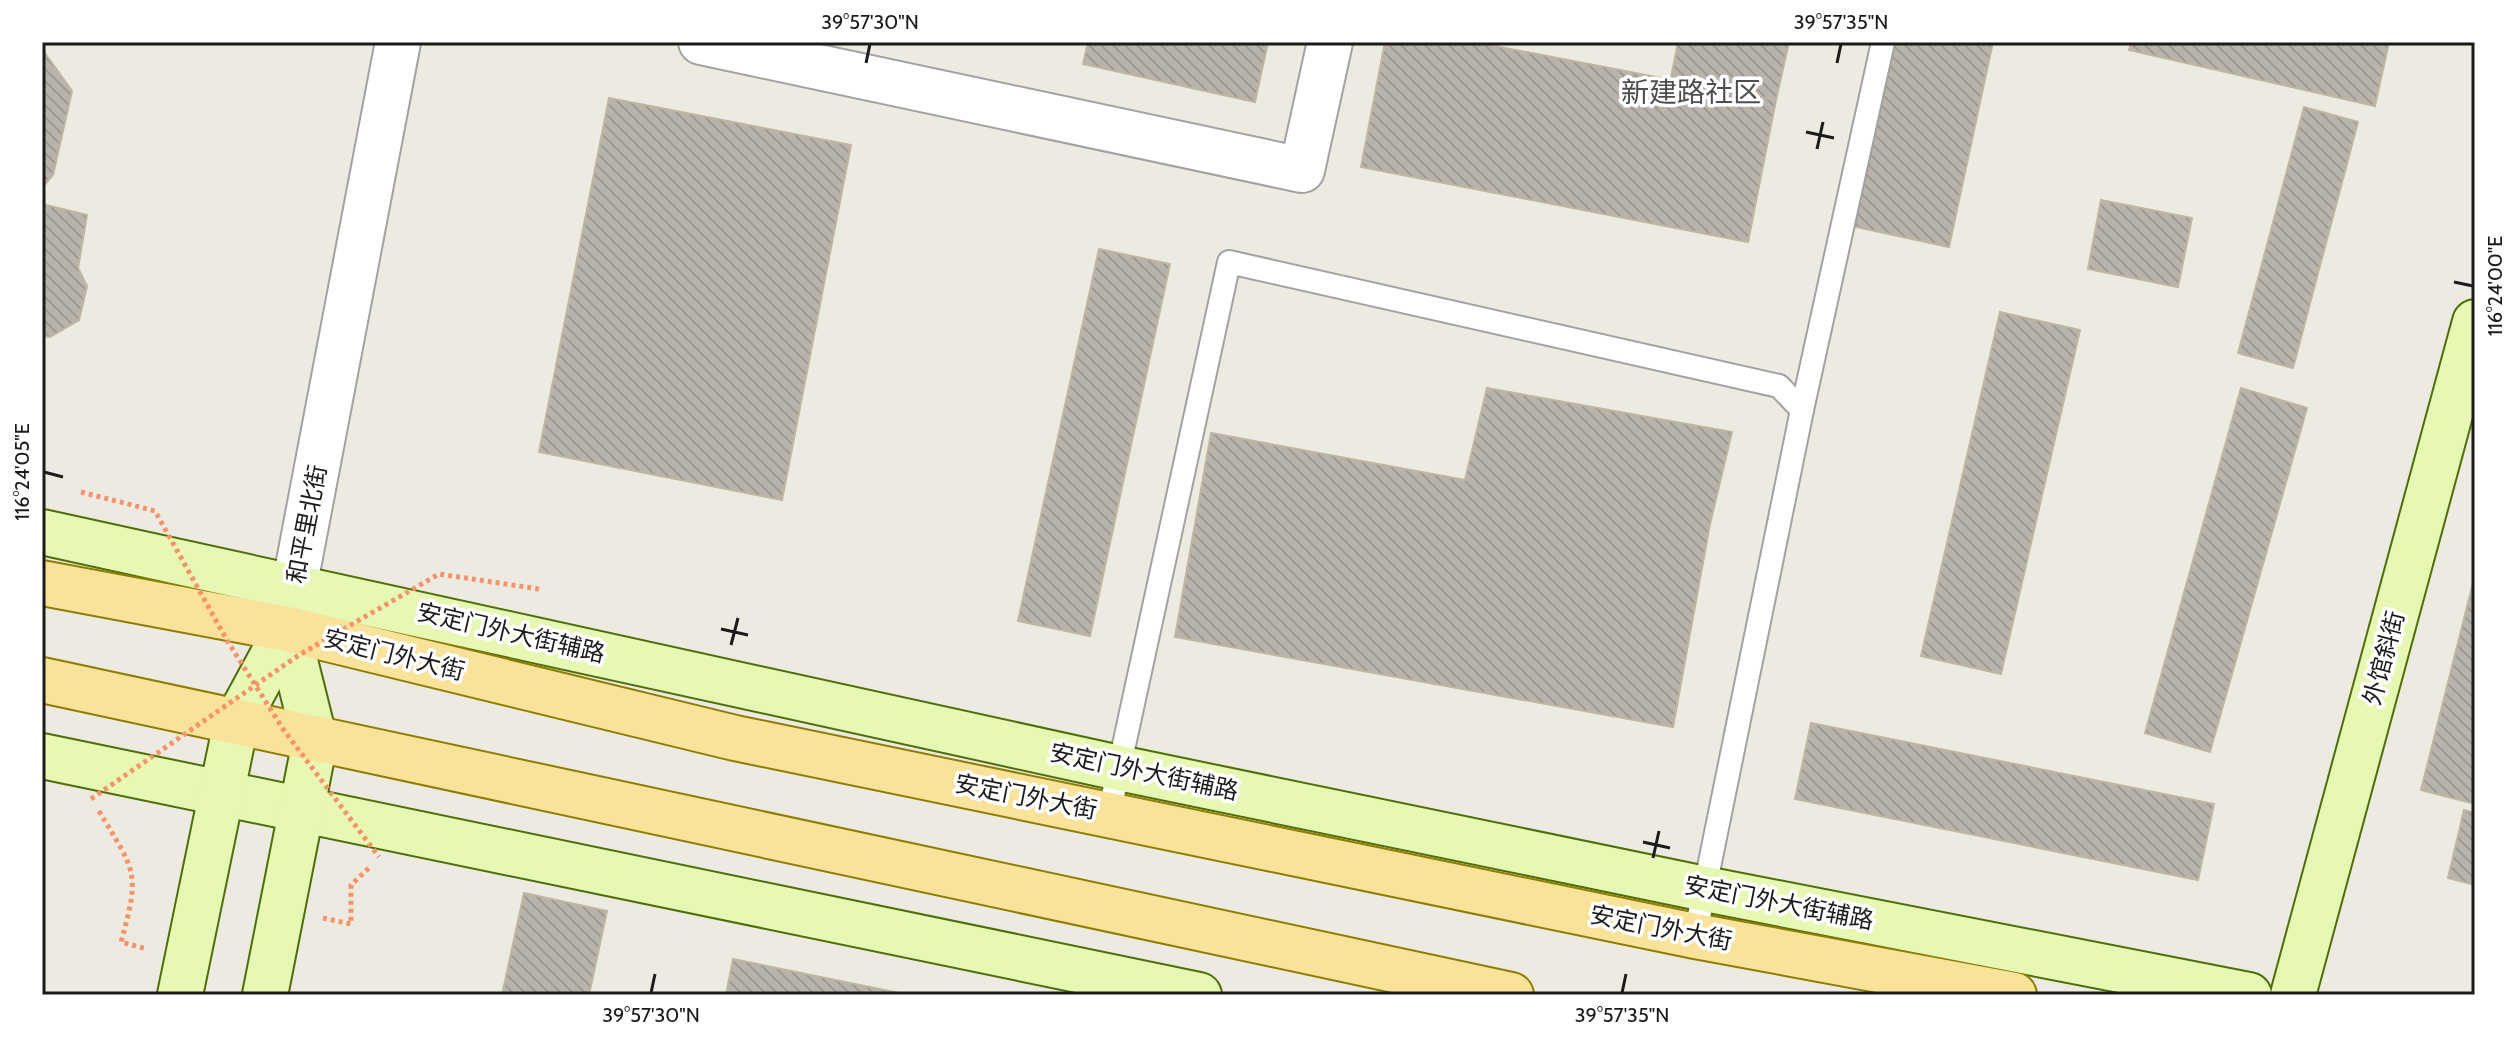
<svg xmlns="http://www.w3.org/2000/svg" width="2517" height="1037" font-family="Cabin,'Noto Sans SC',sans-serif">
	<style>
		.building { fill: url(#building-back-hatch); stroke: #beb5a4; stroke-width: 2 }
		.lines { fill: none; stroke-linecap: round; stroke-linejoin: round }
		.lane-casing { stroke: #a2a2a2; stroke-width: 26 }
		.street-casing { stroke: #a2a2a2; stroke-width: 48 }
		.secondary-casing { stroke: #4e6e07; stroke-width: 48 }
		.primary-casing { stroke: #8f7d03; stroke-width: 48 }
		.path { stroke: #f69369; stroke-width: 5; stroke-dasharray: 4 4; stroke-linecap: butt }
		.lane { stroke: #fff; stroke-width: 22 }
		.street { stroke: #fff; stroke-width: 44 }
		.secondary { stroke: #e7f7b4; stroke-width: 44 }
		.primary { stroke: #f9e39a; stroke-width: 44 }
		.path-bridge { stroke: #f69369; stroke-width: 5; stroke-dasharray: 4 4; stroke-linecap: butt }
		.ticks { fill: none; stroke: #1b1b1b; stroke-width: 3 }
		.labels { text-anchor: middle; stroke-width: 7; stroke-linejoin: round; paint-order: stroke }
		.street-label { font-size: 24px; fill: #1b1b1b; stroke: #fff }
		.quarter-label { font-size: 28px; fill: #4e4e4e; stroke: #fff }
		.neatline { fill: none; stroke: #1b1b1b; stroke-width: 3 }
		.ticks-label { font-size: 20px; text-anchor: middle; fill: #1b1b1b }
	</style>
	<defs>
		<pattern id="building-back-hatch" width="6" height="6" patternUnits="userSpaceOnUse" patternTransform="scale(2)"><rect width="6" height="6" fill="#b9b4ab"/><path d="M-1 5l2 2M0 0l6 6M5-1l2 2" fill="none" stroke="#9e9a93"/></pattern>
	</defs>
	<rect width="100%" height="100%" fill="#edebe1"/>
	<!-- building -->
	<g class="building">
		<path d="M1088,42H1268L1255,102L1083,64Z"/>
		<path d="M1385,42H1474L1776,100L1748,242L1361,167Z"/>
		<path d="M1678,42H1789L1776,100L1671,78Z"/>
		<path d="M1872,42H1993L1949,247L1833,222Z"/>
		<path d="M2131,42H2389L2375,106L2129,50Z"/>
		<path d="M42,49L72,91L53,175L42,188Z"/>
		<path d="M609,98L851,145L782,500L539,452Z"/>
		<path d="M2304,107L2358,122L2293,368L2238,353Z"/>
		<path d="M2101,200L2192,218L2178,287L2088,269Z"/>
		<path d="M42,204L87,215L78,268L87,286L79,320L50,337L42,336Z"/>
		<path d="M1099,249L1170,264L1090,636L1018,621Z"/>
		<path d="M2000,312L2080,330L2001,674L1921,656Z"/>
		<path d="M1487,388L1732,432L1710,524L1673,727L1175,637L1211,433L1465,480Z"/>
		<path d="M2241,388L2307,408L2210,752L2145,733Z"/>
		<path d="M2475,575V804L2421,790Z"/>
		<path d="M1811,723L2214,804L2198,880L1795,799Z"/>
		<path d="M2464,810L2475,813V885L2448,878Z"/>
		<path d="M524,893L607,911L589,995H502Z"/>
		<path d="M733,959L909,995H726Z"/>
	</g>
	<g class="lines">
		<defs>
			<g id="lane">
				<path d="M1802,410L1883,42"/>
				<path d="M1109,814L1229,262L1779,386L1802,410L1695,936"/>
			</g>
			<g id="street">
				<path d="M701,42L1302,170L1330,42"/>
				<path d="M287,625L398,42"/>
			</g>
			<g id="secondary">
				<path d="M42,532L1119,768L1705,889L2249,995"/>
				<path d="M42,756L1199,995"/>
				<path d="M180,995L236,723L287,629"/>
				<path d="M265,995L315,741L287,629"/>
				<path d="M2293,995L2475,322"/>
			</g>
			<g id="primary">
				<path d="M42,583L287,629L735,738L1695,936L2014,995"/>
				<path d="M42,680L1511,995"/>
			</g>
		</defs>
		<!-- lane casing -->
		<use href="#lane" class="lane-casing"/>
		<!-- street casing -->
		<use href="#street" class="street-casing"/>
		<!-- secondary casing -->
		<use href="#secondary" class="secondary-casing"/>
		<!-- primary casing -->
		<use href="#primary" class="primary-casing"/>
		<!-- path -->
		<g class="path">
			<path d="M99,811C135,872 141,871 121,942L147,949"/>
			<path d="M323,918L351,924V885L370,867"/>
		</g>
		<!-- lane -->
		<use href="#lane" class="lane"/>
		<!-- street -->
		<use href="#street" class="street"/>
		<!-- secondary -->
		<use href="#secondary" class="secondary"/>
		<!-- primary -->
		<use href="#primary" class="primary"/>
		<!-- path-bridge -->
		<g class="path-bridge">
			<path d="M81,492L155,511L228,642L283,729L379,857"/>
			<path d="M91,799L299,655L439,574L539,589"/>
		</g>
	</g>
	<!-- ticks -->
	<path class="ticks" d="M866,63L870,44M1837,63L1841,44M1806,132L1834,138M1817,149L1823,122M2454,282L2473,286M44,472L63,477M721,629L748,635M731,645L738,618M1643,842L1670,848M1653,858L1659,831M651,993L655,974M1622,993L1626,974"/>
	<g class="labels">
		<!-- street labels -->
		<g class="street-label">
			<text transform="translate(307 524) rotate(-79)" y="8">和平里北街</text>
			<text transform="translate(511 633) rotate(13)" y="8">安定门外大街辅路</text>
			<text transform="translate(394 655) rotate(14)" y="8">安定门外大街</text>
			<text transform="translate(2384 658) rotate(-75)" y="8">外馆斜街</text>
			<text transform="translate(1144 772) rotate(12)" y="8">安定门外大街辅路</text>
			<text transform="translate(1026 797) rotate(11)" y="8">安定门外大街</text>
			<text transform="translate(1779 903) rotate(11)" y="8">安定门外大街辅路</text>
			<text transform="translate(1661 928) rotate(11)" y="8">安定门外大街</text>
		</g>
		<!-- quarter labels -->
		<g class="quarter-label">
			<text x="1691" y="102">新建路社区</text>
		</g>
	</g>
	<!-- border -->
	<rect width="2517" height="1037" fill="none" stroke="#ffffff" stroke-width="88"/>
	<rect x="44" y="44" width="2429" height="949" class="neatline"/>
	<g class="ticks-label">
		<text x="870" y="29">39°57'30"N</text>
		<text x="1841" y="29">39°57'35"N</text>
		<text transform="translate(2495 286) rotate(-90)" y="7">116°24'00"E</text>
		<text transform="translate(22 472) rotate(-90)" y="7">116°24'05"E</text>
		<text x="651" y="1022">39°57'30"N</text>
		<text x="1622" y="1022">39°57'35"N</text>
	</g>
</svg>
